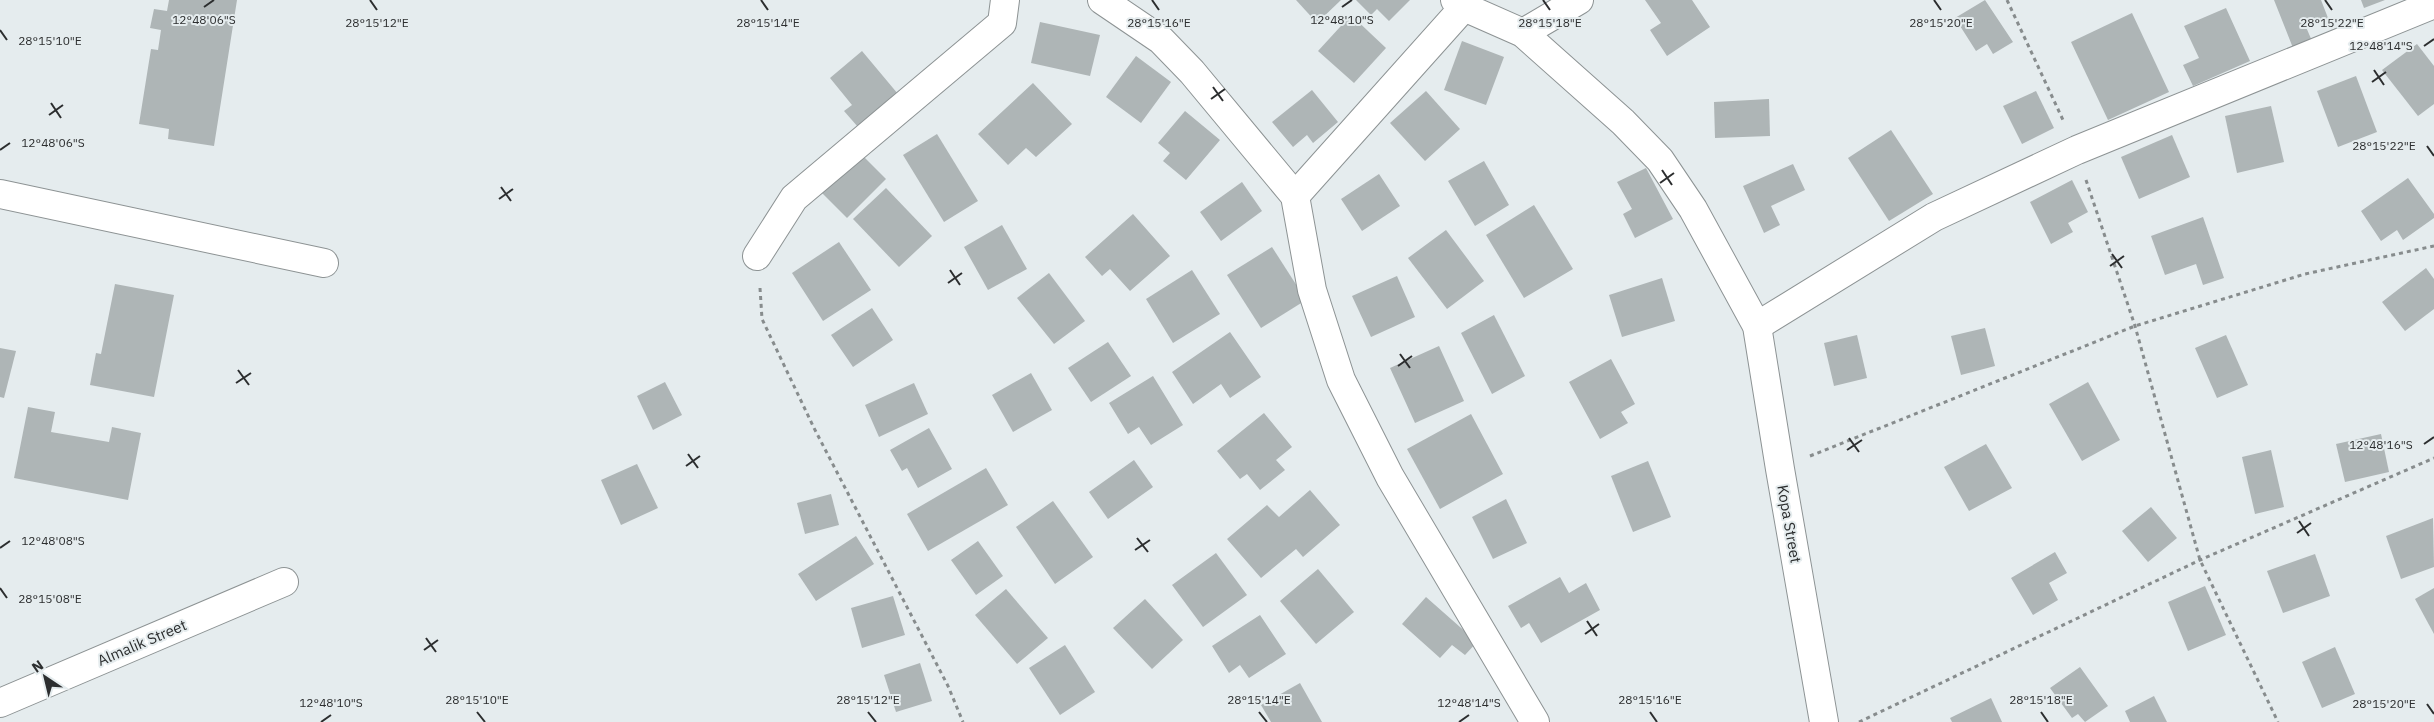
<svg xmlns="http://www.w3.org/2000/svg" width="2434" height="722" font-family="'IBM Plex Sans',sans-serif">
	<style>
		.building { fill: #aeb5b6 }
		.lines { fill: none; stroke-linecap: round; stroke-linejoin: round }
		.minor-casing { stroke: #8d9394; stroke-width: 30 }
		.path { stroke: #878c8d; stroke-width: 3; stroke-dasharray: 4 4; stroke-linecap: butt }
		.minor { stroke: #fff; stroke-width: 28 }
		.ticks { fill: none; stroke: #2c2e2f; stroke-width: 2 }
		.labels { text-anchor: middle; stroke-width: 4; stroke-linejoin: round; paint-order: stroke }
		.street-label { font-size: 15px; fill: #2c2e2f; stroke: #e5ecee }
		.ticks-label { font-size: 12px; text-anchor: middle; fill: #2c2e2f; stroke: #e5ecee; stroke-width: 4; stroke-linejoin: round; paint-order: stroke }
	</style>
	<rect width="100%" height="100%" fill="#e5ecee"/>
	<!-- building -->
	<g class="building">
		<path d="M169,0H237L214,146L168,139L169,129L139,124L151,49L158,50L161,30L150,28L154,9L167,11Z"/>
		<path d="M1296,0H1341L1317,23Z"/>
		<path d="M1356,0H1410L1389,21L1377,9L1371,15Z"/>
		<path d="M1645,0H1692L1710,27L1667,56L1650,30L1661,23Z"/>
		<path d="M1985,0L2013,42L1993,54L1987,44L1976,51L1955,18Z"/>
		<path d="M2274,0H2321L2328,18L2306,27L2312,41L2293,48Z"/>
		<path d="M2361,0H2385L2364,8Z"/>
		<path d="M2226,8L2250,61L2193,86L2183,65L2199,58L2184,26Z"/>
		<path d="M2132,13L2169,92L2108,120L2071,42Z"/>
		<path d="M1351,15L1386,48L1354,83L1318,51Z"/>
		<path d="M1040,22L1100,35L1090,76L1031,63Z"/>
		<path d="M1462,41L1504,57L1486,105L1444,90Z"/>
		<path d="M2417,44L2434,66V104L2418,116L2382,70Z"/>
		<path d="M862,51L898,94L858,127L844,111L852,105L830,78Z"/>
		<path d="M1136,56L1171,82L1141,123L1106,97Z"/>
		<path d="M2356,76L2377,132L2338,147L2317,91Z"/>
		<path d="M1033,83L1072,124L1036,157L1026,148L1008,165L978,134Z"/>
		<path d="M1312,90L1338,122L1313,143L1307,135L1293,147L1272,122Z"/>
		<path d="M1426,91L1460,129L1425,161L1390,123Z"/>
		<path d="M2036,91L2054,128L2022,144L2003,106Z"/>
		<path d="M1769,99L1770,136L1715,138L1714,102Z"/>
		<path d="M2271,106L2284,162L2237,173L2225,116Z"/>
		<path d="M1185,111L1220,140L1186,180L1163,161L1170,153L1158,143Z"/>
		<path d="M1891,130L1933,194L1889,221L1848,158Z"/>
		<path d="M937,134L978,201L944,222L903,155Z"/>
		<path d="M2172,135L2190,177L2139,199L2121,157Z"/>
		<path d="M861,154L886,179L847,218L822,193Z"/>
		<path d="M1484,161L1509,205L1475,226L1448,181Z"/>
		<path d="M1793,164L1805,190L1771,206L1780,225L1764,233L1743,186Z"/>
		<path d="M1646,168L1673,219L1635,238L1623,214L1632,209L1617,182Z"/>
		<path d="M1379,174L1400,206L1362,231L1341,199Z"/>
		<path d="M2408,178L2434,214V218L2403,240L2397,230L2381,241L2361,211Z"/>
		<path d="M2072,180L2088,212L2068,223L2073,232L2051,244L2030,202Z"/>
		<path d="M1242,182L1262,211L1221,241L1200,212Z"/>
		<path d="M886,188L932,236L899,267L853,219Z"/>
		<path d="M1534,205L1573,269L1524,298L1486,235Z"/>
		<path d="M1133,214L1170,256L1130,291L1110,269L1102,276L1085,257Z"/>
		<path d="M2203,217L2224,278L2203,285L2196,264L2165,275L2151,236Z"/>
		<path d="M1002,225L1027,269L988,290L964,247Z"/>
		<path d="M1446,230L1484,281L1447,309L1408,258Z"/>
		<path d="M839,242L871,290L823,321L792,273Z"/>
		<path d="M1272,247L1306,300L1261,328L1227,275Z"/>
		<path d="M2426,268L2434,279V309L2405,331L2382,302Z"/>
		<path d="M1192,270L1220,314L1173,343L1146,299Z"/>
		<path d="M1049,273L1085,321L1054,344L1017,298Z"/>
		<path d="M1397,276L1415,317L1371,337L1352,296Z"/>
		<path d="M1662,278L1675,321L1622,337L1609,295Z"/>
		<path d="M115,284L174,295L154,397L90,385L96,353L101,354Z"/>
		<path d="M872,308L893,340L853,367L831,335Z"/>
		<path d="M1494,315L1525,376L1492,394L1461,333Z"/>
		<path d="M1985,328L1995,366L1961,375L1951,336Z"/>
		<path d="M1230,332L1261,377L1230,398L1221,384L1193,404L1172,372Z"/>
		<path d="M1857,335L1867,378L1834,386L1824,343Z"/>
		<path d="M2226,335L2248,385L2217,398L2195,348Z"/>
		<path d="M1108,342L1131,376L1091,402L1068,368Z"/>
		<path d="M1439,346L1464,401L1415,423L1390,368Z"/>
		<path d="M0,348L16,351L4,398L0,397Z"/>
		<path d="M1611,359L1635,404L1621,412L1628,423L1600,439L1569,382Z"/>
		<path d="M1031,373L1052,410L1013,432L992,395Z"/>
		<path d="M1153,376L1183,425L1151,445L1139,427L1128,434L1109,403Z"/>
		<path d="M665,382L682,415L653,430L637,396Z"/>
		<path d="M2088,382L2120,440L2082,461L2049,404Z"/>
		<path d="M914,383L928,414L879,437L865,405Z"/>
		<path d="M28,407L55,412L51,432L109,442L112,427L141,433L128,500L14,478Z"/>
		<path d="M1264,413L1292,447L1276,460L1285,470L1260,490L1247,474L1240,479L1217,451Z"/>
		<path d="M1471,414L1503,474L1440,509L1407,449Z"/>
		<path d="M929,428L952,469L918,488L907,468L902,471L890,450Z"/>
		<path d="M2381,434L2389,472L2345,482L2336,444Z"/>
		<path d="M1986,444L2012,488L1969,511L1944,467Z"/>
		<path d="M2271,450L2284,507L2255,514L2242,457Z"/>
		<path d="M1134,460L1153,487L1108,519L1089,492Z"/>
		<path d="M1648,461L1671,517L1633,532L1611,476Z"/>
		<path d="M637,464L658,508L621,525L601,480Z"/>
		<path d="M986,468L1008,505L928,551L907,514Z"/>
		<path d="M1310,490L1340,525L1303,557L1296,549L1261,578L1227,539L1267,505L1279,517Z"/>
		<path d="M831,494L839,525L805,534L797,503Z"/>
		<path d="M1506,499L1527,543L1493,559L1472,517Z"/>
		<path d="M1053,501L1093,557L1055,584L1016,527Z"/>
		<path d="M2151,507L2177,538L2148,562L2122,531Z"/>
		<path d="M2433,518L2434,567L2401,579L2386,536Z"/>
		<path d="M856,536L874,564L816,601L798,574Z"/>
		<path d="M978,541L1003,576L976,595L951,560Z"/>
		<path d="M2055,552L2067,573L2049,583L2058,600L2033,615L2011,578Z"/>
		<path d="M1216,553L1247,595L1203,627L1172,585Z"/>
		<path d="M2315,554L2330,596L2283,613L2267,571Z"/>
		<path d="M1318,569L1354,612L1316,644L1280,601Z"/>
		<path d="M1560,577L1569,593L1586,583L1600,610L1541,643L1529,623L1521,628L1508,606Z"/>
		<path d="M2205,586L2226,635L2188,651L2168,602Z"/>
		<path d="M2434,588V634L2415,599Z"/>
		<path d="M1006,589L1048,638L1017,664L975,615Z"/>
		<path d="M893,596L905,635L862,648L851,608Z"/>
		<path d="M1426,597L1477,642L1465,655L1452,645L1440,658L1402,624Z"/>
		<path d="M1145,599L1183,640L1152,669L1113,628Z"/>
		<path d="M1260,615L1286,654L1249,678L1240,665L1229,673L1212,646Z"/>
		<path d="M1065,645L1095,692L1060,715L1029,668Z"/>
		<path d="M2335,647L2355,694L2322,708L2302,662Z"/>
		<path d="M920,663L932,701L896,712L884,675Z"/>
		<path d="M2080,667L2108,706L2085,722L2078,714L2072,718L2050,688Z"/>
		<path d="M1300,683L1322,722H1271L1261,705Z"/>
		<path d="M2154,696L2167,722H2130L2125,711Z"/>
		<path d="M1991,698L2002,722H1952L1950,718Z"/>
	</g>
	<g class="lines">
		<defs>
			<g id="minor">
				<path d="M1102,0L1161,40L1192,72L1295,196L1312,290L1341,380L1390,477L1535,722"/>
				<path d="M1455,0L1464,7L1523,33L1623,122L1660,160L1693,209L1757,326L1780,469L1824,722"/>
				<path d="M1523,33L1579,0"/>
				<path d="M0,194L324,263"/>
				<path d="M1295,196L1464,7"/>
				<path d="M757,256L794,198L1002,23L1005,0"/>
				<path d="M1757,326L1934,217L2077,150L2434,4"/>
				<path d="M0,703L284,582"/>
			</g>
		</defs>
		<!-- minor casing -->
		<use href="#minor" class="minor-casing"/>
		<!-- path -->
		<g class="path">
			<path d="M2007,0L2063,120"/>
			<path d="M2086,180L2135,326L2200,560L2278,722"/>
			<path d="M760,288L762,319L814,428L948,686L963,722"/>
			<path d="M1810,456L2135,326L2305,274L2434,246"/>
			<path d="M1859,722L2200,560L2434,458"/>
		</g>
		<!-- minor -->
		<use href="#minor" class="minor"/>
	</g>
	<!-- ticks -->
	<path class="ticks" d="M370,0L377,10M761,0L768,10M1152,0L1159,10M1543,0L1550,10M1934,0L1941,10M2325,0L2332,10M204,7L214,0M1342,7L1352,0M0,30L7,40M2424,46L2434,39M2374,70L2384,85M2372,82L2386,72M1213,87L1223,101M1211,99L1225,89M51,103L61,118M49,115L63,105M2427,146L2434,156M0,150L10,143M1662,170L1672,185M1660,183L1674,173M501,187L511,201M499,199L513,189M2112,254L2122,268M2110,266L2124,256M950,270L960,285M948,283L962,273M1400,354L1410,368M1398,366L1412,356M238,370L249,385M236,383L251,373M1849,438L1859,452M2424,444L2434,437M1847,450L1862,440M688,454L698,468M686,466L700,456M2299,521L2309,536M2297,533L2311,523M1137,538L1148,552M0,548L10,541M1135,550L1150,540M0,588L7,598M1587,621L1597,636M1585,634L1599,624M426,638L436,652M424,650L438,640M2427,704L2434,714M477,712L485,722M868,712L876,722M1259,712L1267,722M1650,712L1657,722M2041,712L2048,722M321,722L331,715M1459,722L1469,715"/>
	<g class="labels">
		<!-- street labels -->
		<g class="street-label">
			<text transform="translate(1789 524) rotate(80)" y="5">Kopa Street</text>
			<text transform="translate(142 643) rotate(-23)" y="5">Almalik Street</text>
		</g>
	</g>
	<g class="ticks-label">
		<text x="204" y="24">12°48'06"S</text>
		<text x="1342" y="24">12°48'10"S</text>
		<text x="377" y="27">28°15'12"E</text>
		<text x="768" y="27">28°15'14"E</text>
		<text x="1941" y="27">28°15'20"E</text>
		<text x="1159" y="27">28°15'16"E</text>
		<text x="1550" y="27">28°15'18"E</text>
		<text x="2332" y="27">28°15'22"E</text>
		<text x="50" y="45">28°15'10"E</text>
		<text x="2381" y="50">12°48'14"S</text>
		<text x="53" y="147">12°48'06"S</text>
		<text x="2384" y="150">28°15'22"E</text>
		<text x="2381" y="449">12°48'16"S</text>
		<text x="53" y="545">12°48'08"S</text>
		<text x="50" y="603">28°15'08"E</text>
		<text x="477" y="704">28°15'10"E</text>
		<text x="868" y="704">28°15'12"E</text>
		<text x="1259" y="704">28°15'14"E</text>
		<text x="1650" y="704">28°15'16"E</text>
		<text x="2041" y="704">28°15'18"E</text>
		<text x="331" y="707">12°48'10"S</text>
		<text x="1469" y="707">12°48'14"S</text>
		<text x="2384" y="708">28°15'20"E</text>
	</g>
	<!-- north arrow -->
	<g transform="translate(45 677) rotate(325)" stroke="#e5ecee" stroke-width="4" paint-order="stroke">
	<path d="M0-4L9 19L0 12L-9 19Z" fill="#2c2e2f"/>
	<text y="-8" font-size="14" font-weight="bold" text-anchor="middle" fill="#2c2e2f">N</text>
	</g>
</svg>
